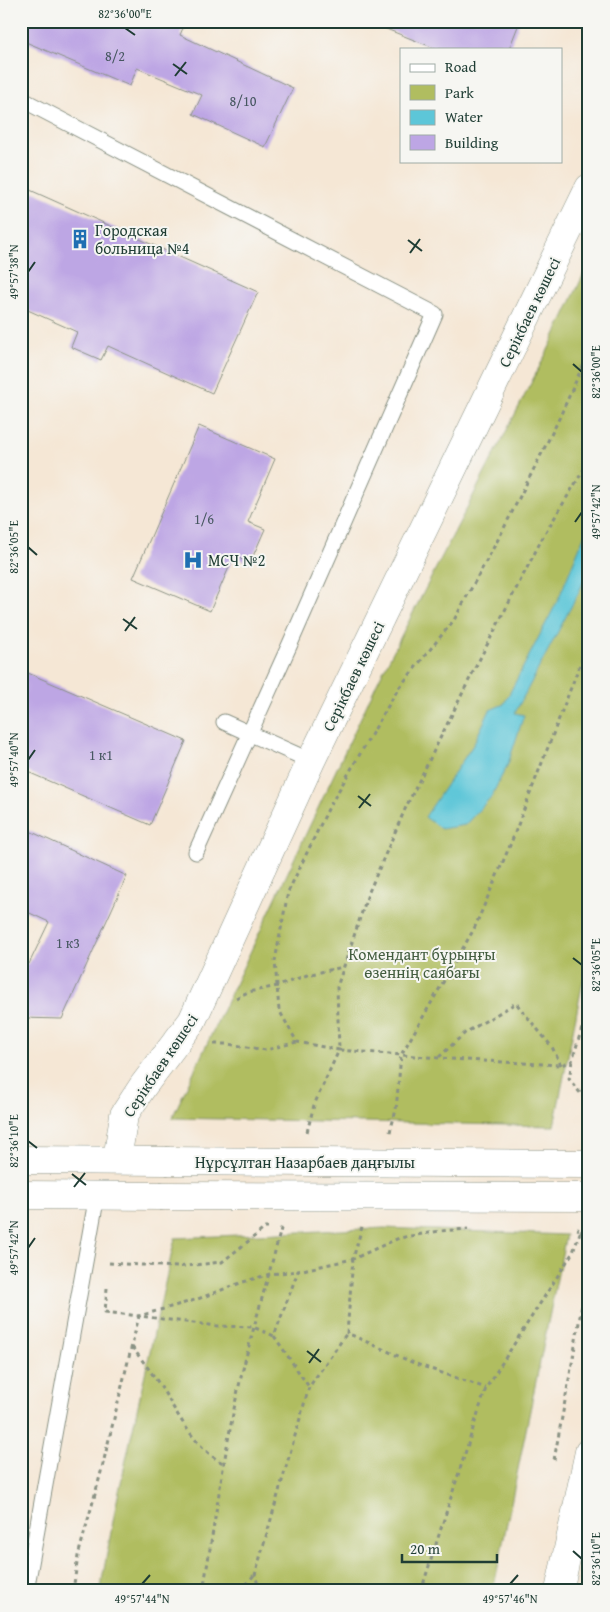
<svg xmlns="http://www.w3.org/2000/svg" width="610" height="1612" font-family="'Gentium Book Plus',serif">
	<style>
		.green { fill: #b0bd60; stroke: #687d4a }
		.water { fill: #5dc6d8; stroke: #3e8286 }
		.building { fill: #bda6e4 }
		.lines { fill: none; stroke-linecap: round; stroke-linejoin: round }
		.lane-casing { stroke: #8a9284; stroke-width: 17 }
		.secondary-casing { stroke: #8a9284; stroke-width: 29 }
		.primary-casing { stroke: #8a9284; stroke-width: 29 }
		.path { stroke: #8a9284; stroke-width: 3; stroke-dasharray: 4 4; stroke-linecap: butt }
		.lane { stroke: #fff; stroke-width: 15 }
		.secondary { stroke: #fff; stroke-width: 28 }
		.primary { stroke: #fff; stroke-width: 28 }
		.primary-bridge-casing { stroke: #8a9284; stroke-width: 29; stroke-linecap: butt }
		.primary-bridge { stroke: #fff; stroke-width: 28 }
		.ticks { fill: none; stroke: #1f3d34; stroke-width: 2 }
		.labels { text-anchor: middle; stroke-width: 4; stroke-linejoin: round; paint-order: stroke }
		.number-label { font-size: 14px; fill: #465760 }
		.poi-label { font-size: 16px; fill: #1f3d34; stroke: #f6f6f2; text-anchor: start }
		.street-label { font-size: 16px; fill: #1f3d34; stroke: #f6f6f2 }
		.park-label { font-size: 16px; fill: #435d3f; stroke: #f6f6f2 }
		.neatline { fill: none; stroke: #1f3d34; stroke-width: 2 }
		.ticks-label { font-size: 12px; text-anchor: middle; fill: #1f3d34 }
	</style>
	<rect width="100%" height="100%" fill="#f6f6f2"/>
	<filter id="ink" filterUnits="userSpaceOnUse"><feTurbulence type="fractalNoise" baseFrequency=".02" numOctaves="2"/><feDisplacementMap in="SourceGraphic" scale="10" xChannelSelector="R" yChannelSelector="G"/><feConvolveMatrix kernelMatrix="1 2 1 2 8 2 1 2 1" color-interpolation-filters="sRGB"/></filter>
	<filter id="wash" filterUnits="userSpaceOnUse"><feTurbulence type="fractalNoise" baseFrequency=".0096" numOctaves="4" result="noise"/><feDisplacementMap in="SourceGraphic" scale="20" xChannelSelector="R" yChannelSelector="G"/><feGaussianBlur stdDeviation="1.12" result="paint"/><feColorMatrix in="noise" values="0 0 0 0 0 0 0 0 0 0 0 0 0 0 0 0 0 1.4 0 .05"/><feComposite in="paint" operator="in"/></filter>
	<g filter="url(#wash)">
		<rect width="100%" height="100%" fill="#f5e7d5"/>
		<!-- green -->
		<g class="green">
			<path d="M589,263V951L554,1126L172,1118L378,681L548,350Z"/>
			<path d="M384,1228L566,1235L493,1591H100L116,1505L175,1238Z"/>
		</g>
		<!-- water -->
		<path class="water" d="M589,524V568L580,590L515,713L524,715L508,764L491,797L465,825L441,829L425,817L473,745L490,710L504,704L558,600Z"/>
		<g id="blocks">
			<!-- building -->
			<g class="building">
				<path d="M21,21H186L180,35L293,88L265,147L193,114L202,95L137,68L130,86L21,40Z"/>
				<path d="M371,21H520L509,49H437L371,23Z"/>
				<path d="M21,186L258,292L212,393L108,346L101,360L71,347L77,332L21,307Z"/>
				<path d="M199,426L275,459L248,522L265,529L250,563L234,556L210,611L133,578Z"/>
				<path d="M21,670L186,741L150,825L21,769Z"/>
				<path d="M21,827L127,876L62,1019L21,1018V963L29,964L49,922L21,909Z"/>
			</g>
		</g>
	</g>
	<g filter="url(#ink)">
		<use href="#blocks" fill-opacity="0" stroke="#8a9284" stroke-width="1"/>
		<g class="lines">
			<defs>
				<g id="lane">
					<path d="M21,99L435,314L290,644L196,852"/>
					<path d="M224,722L311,761"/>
					<path d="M26,1591L97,1195"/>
				</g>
				<g id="secondary">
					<path d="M117,1160L124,1115L143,1086L192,1021L311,761L589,188"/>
					<path d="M559,1591L589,1452"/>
				</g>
				<g id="primary">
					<path d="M21,1160L166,1161"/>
					<path d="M21,1195L160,1196"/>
				</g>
			</defs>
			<!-- lane casing -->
			<use href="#lane" class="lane-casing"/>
			<!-- secondary casing -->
			<use href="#secondary" class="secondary-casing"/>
			<!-- primary casing -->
			<use href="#primary" class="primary-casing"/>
			<!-- path -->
			<g class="path">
				<path d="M589,461L544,535L473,672L406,807L368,894L337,987L339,1050L465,1060L561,1065L572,1061L589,1005"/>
				<path d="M236,998L248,992L278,986L307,975L343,967"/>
				<path d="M214,1044H228L266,1050L297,1042"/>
				<path d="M439,1057L465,1033L516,1003L552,1047L561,1065"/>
				<path d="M572,1061L569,1079L589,1104"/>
				<path d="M307,1132L314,1105L339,1050L297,1042L279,1010L275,961L288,892L329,807L398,689L454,620L502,532L557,423L589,352"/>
				<path d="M390,1132L396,1110L401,1055L474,929L511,843L589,641"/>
				<path d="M362,1227L353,1259L347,1333L416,1364L486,1388"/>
				<path d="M581,1230L589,1239"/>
				<path d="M109,1263L177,1267L222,1262L265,1228H268"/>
				<path d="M107,1288L105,1312L139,1316L195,1300L243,1282L270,1274L298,1271"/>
				<path d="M274,1336L309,1387"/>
				<path d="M132,1347C141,1359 151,1371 159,1384C177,1412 194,1449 225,1464"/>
				<path d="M554,1460L573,1358L589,1263"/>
				<path d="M73,1591L78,1556L100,1476L139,1316L218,1326L253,1327L274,1336L298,1271L353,1259L399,1238L440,1231L468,1229"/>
				<path d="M203,1591C214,1527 223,1462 236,1399C249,1340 267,1283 282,1225"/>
				<path d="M241,1591L254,1575"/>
				<path d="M260,1591L255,1575L309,1387L347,1333"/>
				<path d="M421,1591L486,1388L573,1252L581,1230L577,1229"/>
			</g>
			<!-- lane -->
			<use href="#lane" class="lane"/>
			<!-- secondary -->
			<use href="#secondary" class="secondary"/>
			<!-- primary -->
			<use href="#primary" class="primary"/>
			<defs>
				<g id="primary-bridge">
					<path d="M166,1161L584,1164"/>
					<path d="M160,1196L589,1197"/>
				</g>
			</defs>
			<!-- primary-bridge casing -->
			<use href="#primary-bridge" class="primary-bridge-casing"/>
			<!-- primary-bridge -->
			<use href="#primary-bridge" class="primary-bridge"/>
		</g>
	</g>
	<!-- ticks -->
	<path class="ticks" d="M125,28L135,35M173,64L187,74M175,76L186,62M408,240L422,251M410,253L420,239M28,272L35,262M573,364L582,372M575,522L582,512M28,547L37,555M123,619L137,629M125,631L135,617M28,760L35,750M358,796L371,806M359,808L370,794M573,958L582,965M28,1141L37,1148M72,1174L86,1185M74,1187L85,1173M28,1248L35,1238M307,1351L321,1362M309,1363L319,1349M573,1551L582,1559M142,1584L150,1575M510,1584L518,1575"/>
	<!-- icons -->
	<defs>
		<symbol id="building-bare" viewBox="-9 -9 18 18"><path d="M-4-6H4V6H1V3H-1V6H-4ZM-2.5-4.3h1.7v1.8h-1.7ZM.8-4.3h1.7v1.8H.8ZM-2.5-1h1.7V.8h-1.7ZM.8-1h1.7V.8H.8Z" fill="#1f6fb2" stroke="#f6f6f2" stroke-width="2.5" paint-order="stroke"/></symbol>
		<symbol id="hospital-bare" viewBox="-9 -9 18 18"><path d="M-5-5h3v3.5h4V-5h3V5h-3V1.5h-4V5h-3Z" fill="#1f6fb2" stroke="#f6f6f2" stroke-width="2.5" paint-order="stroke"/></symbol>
	</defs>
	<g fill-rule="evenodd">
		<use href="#building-bare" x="66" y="225" width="28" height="28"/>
		<use href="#hospital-bare" x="179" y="546" width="28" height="28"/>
	</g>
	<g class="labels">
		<!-- number labels -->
		<g class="number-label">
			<text x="115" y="61">8/2</text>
			<text x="243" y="106">8/10</text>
			<text x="204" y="524">1/6</text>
			<text x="101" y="760">1 к1</text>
			<text x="68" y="948">1 к3</text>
		</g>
		<!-- poi labels -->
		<g class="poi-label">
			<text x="95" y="236">Городская<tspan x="95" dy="18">больница №4</tspan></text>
			<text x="208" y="566">МСЧ №2</text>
		</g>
		<!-- street labels -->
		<g class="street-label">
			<text transform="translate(529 312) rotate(-64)" y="6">Серікбаев көшесі</text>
			<text transform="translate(353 676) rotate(-64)" y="6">Серікбаев көшесі</text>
			<text transform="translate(160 1065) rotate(-56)" y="6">Серікбаев көшесі</text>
			<text x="305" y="1168">Нұрсұлтан Назарбаев даңғылы</text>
		</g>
		<!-- park labels -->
		<g class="park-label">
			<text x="422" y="960">Комендант бұрыңғы<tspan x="422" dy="18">өзеннің саябағы</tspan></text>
		</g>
	</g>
	<!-- margin -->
	<rect width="610" height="1612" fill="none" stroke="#f6f6f2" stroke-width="55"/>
	<!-- legend -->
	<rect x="400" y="48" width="162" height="115" fill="#f6f6f2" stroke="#a0aca6"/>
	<rect x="410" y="64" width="25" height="8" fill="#ffffff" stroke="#a0aca6"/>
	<text x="445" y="72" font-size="15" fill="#1f3d34">Road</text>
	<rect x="410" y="85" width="25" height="15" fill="#b0bd60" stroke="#a0aca6"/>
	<text x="445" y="98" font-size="15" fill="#1f3d34">Park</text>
	<rect x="410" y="110" width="25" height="15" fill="#5dc6d8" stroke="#a0aca6"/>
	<text x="445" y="122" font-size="15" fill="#1f3d34">Water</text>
	<rect x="410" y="135" width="25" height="15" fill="#bda6e4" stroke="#a0aca6"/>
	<text x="445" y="148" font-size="15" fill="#1f3d34">Building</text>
	<!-- scale -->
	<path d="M402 1554v8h95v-8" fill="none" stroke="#1f3d34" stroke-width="2.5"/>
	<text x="410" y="1554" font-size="15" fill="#1f3d34" stroke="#f6f6f2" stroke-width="4" paint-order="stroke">20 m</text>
	<rect x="28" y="28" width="554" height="1556" class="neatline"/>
	<g class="ticks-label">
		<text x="125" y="18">82°36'00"E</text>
		<text transform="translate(14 272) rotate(-90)" y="4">49°57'38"N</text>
		<text transform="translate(596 372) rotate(-90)" y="4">82°36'00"E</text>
		<text transform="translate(596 512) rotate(-90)" y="4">49°57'42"N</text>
		<text transform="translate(14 547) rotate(-90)" y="4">82°36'05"E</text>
		<text transform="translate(14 760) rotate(-90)" y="4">49°57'40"N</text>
		<text transform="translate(596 965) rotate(-90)" y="4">82°36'05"E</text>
		<text transform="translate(14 1141) rotate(-90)" y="4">82°36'10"E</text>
		<text transform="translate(14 1248) rotate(-90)" y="4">49°57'42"N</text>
		<text transform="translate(596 1559) rotate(-90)" y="4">82°36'10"E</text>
		<text x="142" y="1603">49°57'44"N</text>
		<text x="510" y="1603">49°57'46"N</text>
	</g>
</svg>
